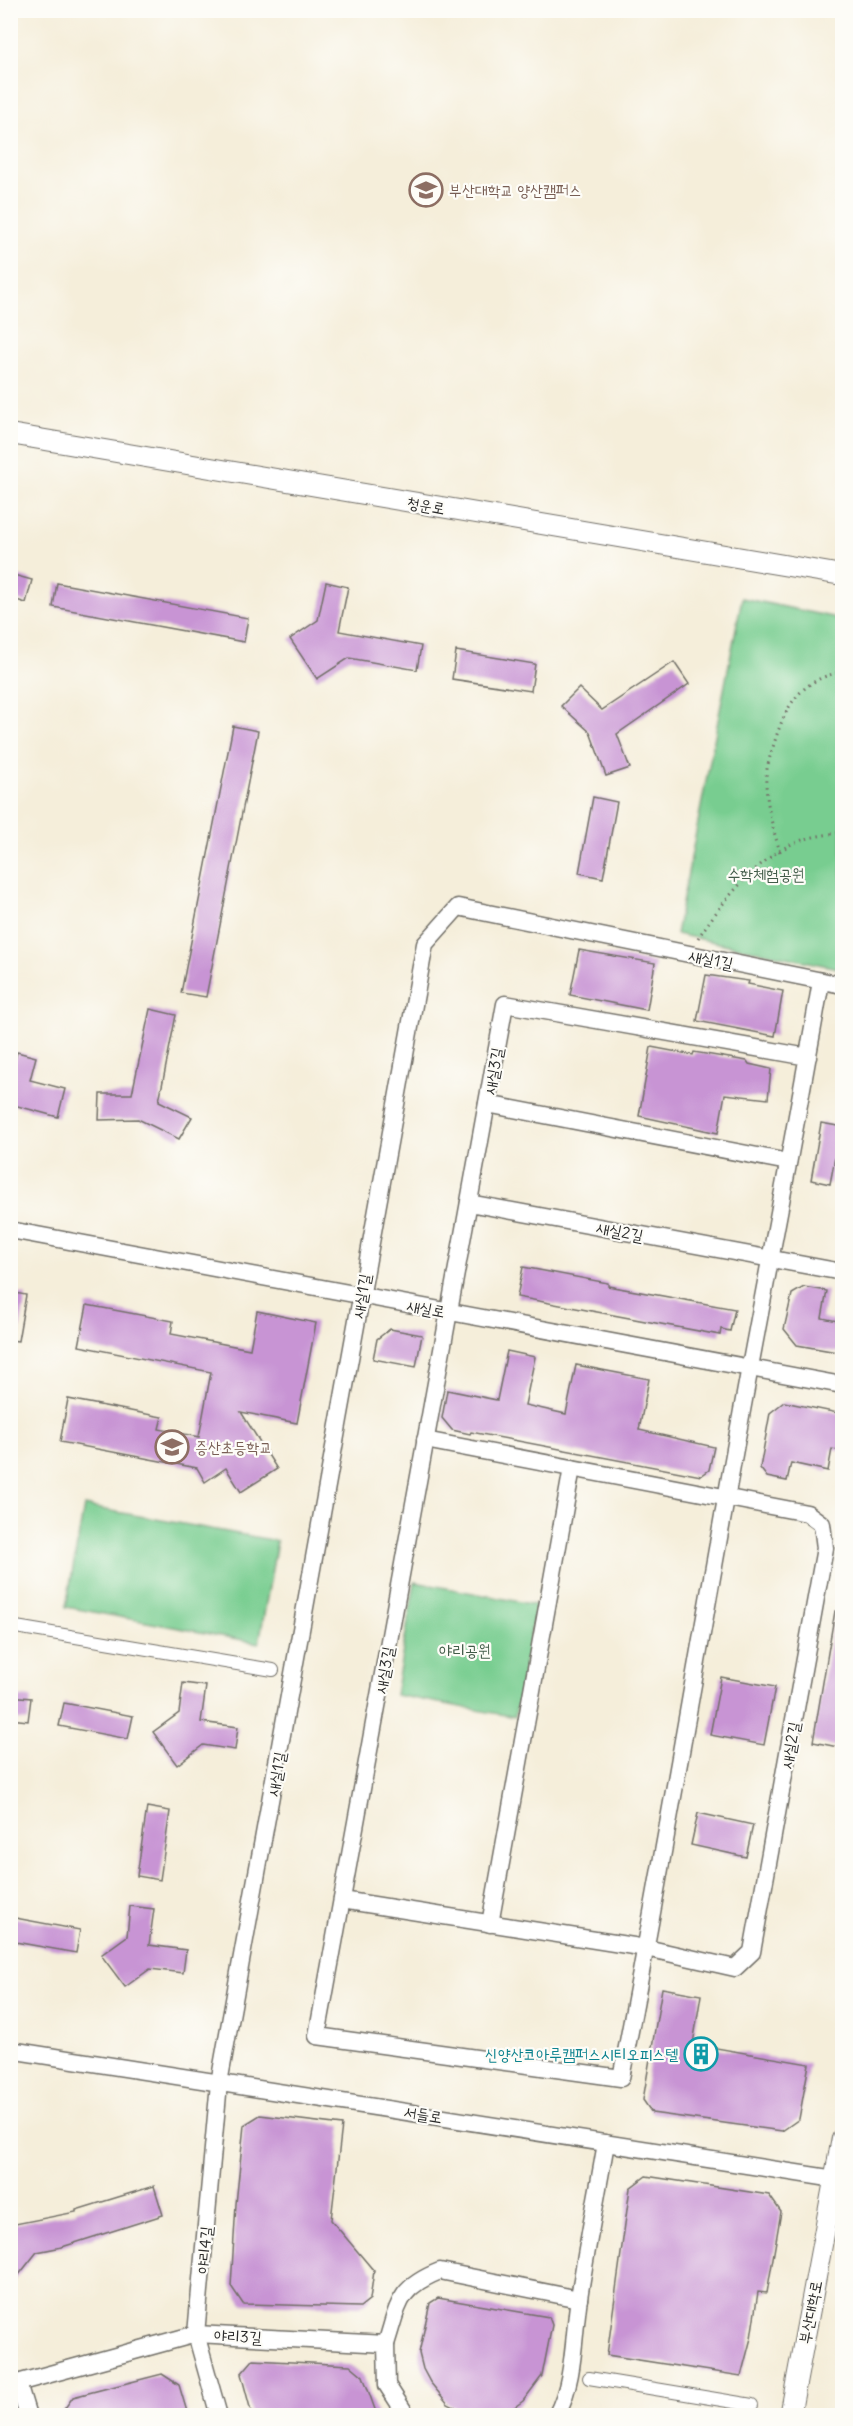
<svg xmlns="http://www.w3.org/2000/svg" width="853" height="2426" font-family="Delius,'Poor Story',sans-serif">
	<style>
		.green { fill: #78cd90; stroke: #527c5e; stroke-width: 1.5 }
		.building { fill: #c894d4 }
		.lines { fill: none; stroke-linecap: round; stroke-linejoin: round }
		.pedestrian-casing { stroke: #726f68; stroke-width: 14 }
		.minor-casing { stroke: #726f68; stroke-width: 19 }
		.tertiary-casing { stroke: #726f68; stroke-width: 22 }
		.path { stroke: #726f68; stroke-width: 3; stroke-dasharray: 1.5 4.5; stroke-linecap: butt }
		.pedestrian { stroke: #fff; stroke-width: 12 }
		.minor { stroke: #fff; stroke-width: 16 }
		.tertiary { stroke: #fff; stroke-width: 20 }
		.labels { text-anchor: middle; stroke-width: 4.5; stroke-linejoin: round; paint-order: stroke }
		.education-label { font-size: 16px; fill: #785e54; stroke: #fdfcf7; text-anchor: start }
		.street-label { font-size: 16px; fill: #2b2b2b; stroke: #fdfcf7 }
		.park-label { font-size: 16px; fill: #425c49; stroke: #fdfcf7 }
		.culture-label { font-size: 16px; fill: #0d838f; stroke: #fdfcf7; text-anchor: end }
	</style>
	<rect width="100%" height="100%" fill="#fdfcf7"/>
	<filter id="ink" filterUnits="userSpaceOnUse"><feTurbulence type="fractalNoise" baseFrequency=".0167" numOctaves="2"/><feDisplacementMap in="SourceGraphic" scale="12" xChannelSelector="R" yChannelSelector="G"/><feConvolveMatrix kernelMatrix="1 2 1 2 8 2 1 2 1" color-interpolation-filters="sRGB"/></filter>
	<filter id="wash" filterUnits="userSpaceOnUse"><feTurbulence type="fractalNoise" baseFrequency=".008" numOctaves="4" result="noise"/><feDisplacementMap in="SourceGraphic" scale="24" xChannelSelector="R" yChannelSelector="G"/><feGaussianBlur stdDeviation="1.35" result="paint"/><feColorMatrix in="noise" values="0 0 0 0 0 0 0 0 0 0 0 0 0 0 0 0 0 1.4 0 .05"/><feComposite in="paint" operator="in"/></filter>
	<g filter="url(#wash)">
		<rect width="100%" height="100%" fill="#f5eeda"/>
		<!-- green -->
		<g class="green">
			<path d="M742,598L842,619V969L676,934Z"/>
			<path d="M84,1506L277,1541L259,1643L66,1607Z"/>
			<path d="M415,1582L536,1605L515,1717L395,1695Z"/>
		</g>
		<g id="blocks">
			<!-- building -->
			<g class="building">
				<path d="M10,574L32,580L26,603L10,598Z"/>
				<path d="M326,582L348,587L339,631L421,646L417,670L349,658L317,679L290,639L318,620Z"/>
				<path d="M57,583L248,618L244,642L53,607Z"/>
				<path d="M456,651L535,664L531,691L452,679Z"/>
				<path d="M674,662L689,684L617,734L630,768L606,776L590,732L561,706L579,688L602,710Z"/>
				<path d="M233,726L258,731L206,997L181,993Z"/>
				<path d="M593,797L617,802L603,878L579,873Z"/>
				<path d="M579,950L655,963L647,1010L570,995Z"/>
				<path d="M706,975L749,981L748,984L783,991L775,1036L697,1021Z"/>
				<path d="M150,1009L176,1015L159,1101L192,1117L179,1139L138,1119L99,1120L100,1094H132Z"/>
				<path d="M651,1047L693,1055L694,1052L747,1061L749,1064L771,1069L768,1099L725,1094L718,1133L639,1116Z"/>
				<path d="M17,1052L36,1057L30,1080L65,1089L58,1117L10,1104V1078Z"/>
				<path d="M821,1123L843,1127V1153L836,1152L830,1184L811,1180Z"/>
				<path d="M523,1267L608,1283V1286L735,1309L730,1331L721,1329L720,1335L517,1297Z"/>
				<path d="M804,1287L827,1291L822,1318L843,1322V1353L797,1345L784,1329L792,1294Z"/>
				<path d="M10,1292L26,1295L18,1341L10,1340Z"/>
				<path d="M87,1305L173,1321L171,1334L250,1349L257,1311L316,1323L297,1423L241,1412L277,1469L241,1492L226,1468L205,1482L197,1468L60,1442L68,1399L162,1417L159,1429L199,1437L211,1372L79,1346Z"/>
				<path d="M390,1329L422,1335L416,1367L373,1359L377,1339Z"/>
				<path d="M507,1351L535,1357L525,1405L566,1414L576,1365L649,1379L639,1430L714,1447L709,1470L701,1476L471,1432L470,1434L452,1430L442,1418L447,1390L497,1400Z"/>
				<path d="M784,1402L843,1414V1451L832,1449L828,1471L791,1463L787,1481L767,1477L760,1468L770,1413Z"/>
				<path d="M835,1611H843V1748L813,1742Z"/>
				<path d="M721,1677L775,1687L764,1745L710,1735Z"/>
				<path d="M183,1683L206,1686L201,1722L238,1727L235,1750L203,1745L177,1765L153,1732L179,1713Z"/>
				<path d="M10,1696L31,1698L28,1721L10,1719Z"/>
				<path d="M64,1703L133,1716L128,1739L59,1726Z"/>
				<path d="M147,1807L170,1811L160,1880L137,1876Z"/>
				<path d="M698,1813L753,1825L746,1857L691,1845Z"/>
				<path d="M130,1906L154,1909L149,1945L186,1950L183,1973L150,1969L125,1987L101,1955L127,1936Z"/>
				<path d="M10,1917L80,1930L76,1953L10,1941Z"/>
				<path d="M662,1988L701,1995L693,2044L809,2064L799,2119L782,2131L652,2113L643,2100Z"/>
				<path d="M260,2115L342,2125L331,2220L374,2271L370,2299L360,2307L243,2304L231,2286L236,2204L244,2125Z"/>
				<path d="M646,2176L769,2195L781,2212L767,2293L758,2292L751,2338L741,2376L607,2355L630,2188Z"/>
				<path d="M154,2186L163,2215L62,2247L37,2252L10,2286V2225L76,2212V2210Z"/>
				<path d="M438,2298L549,2317L552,2325L542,2376L523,2401L509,2411L496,2415H470L448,2404L430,2382L423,2369L419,2353L430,2303Z"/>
				<path d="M253,2360L350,2365L363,2376L377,2415H252L241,2374Z"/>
				<path d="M162,2374L179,2385L188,2415H60L73,2397Z"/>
			</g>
		</g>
	</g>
	<g filter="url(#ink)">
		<use href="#blocks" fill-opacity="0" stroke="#726f68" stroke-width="1.5"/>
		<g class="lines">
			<defs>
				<g id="pedestrian">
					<path d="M10,1626L273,1670"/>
					<path d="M589,2378L752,2405"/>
				</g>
				<g id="minor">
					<path d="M808,1057L505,1004L317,2036L621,2078C667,1841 706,1604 750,1367C774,1238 799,1110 821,981"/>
					<path d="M487,1104L788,1162"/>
					<path d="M469,1203L842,1272"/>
					<path d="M10,1230L842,1385"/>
					<path d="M342,1900L646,1948L735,1968L752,1952L825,1548L822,1524L807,1513L425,1440"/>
					<path d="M490,1924L572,1468"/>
					<path d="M10,2050L835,2179"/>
					<path d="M386,2344C399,2304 397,2288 440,2271L579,2299"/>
					<path d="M18,2383L28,2416"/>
					<path d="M10,2385L196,2334L386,2344L387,2385L407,2416"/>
					<path d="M219,2416L196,2334L219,2083L425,944L458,907L842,985"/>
					<path d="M556,2416C575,2381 573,2337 579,2298C587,2246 597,2195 606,2143"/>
				</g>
				<g id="tertiary">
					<path d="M10,434L842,575"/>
					<path d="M790,2416L842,2138"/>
				</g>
			</defs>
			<!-- pedestrian casing -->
			<use href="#pedestrian" class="pedestrian-casing"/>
			<!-- minor casing -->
			<use href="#minor" class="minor-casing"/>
			<!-- tertiary casing -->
			<use href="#tertiary" class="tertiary-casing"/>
			<!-- path -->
			<g class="path">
				<path d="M780,852C773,829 767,808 766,784C765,771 770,756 774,744C785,706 801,679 842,672"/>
				<path d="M698,938C720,905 752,865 788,846C804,837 825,835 842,832"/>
			</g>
			<!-- pedestrian -->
			<use href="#pedestrian" class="pedestrian"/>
			<!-- minor -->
			<use href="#minor" class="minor"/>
			<!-- tertiary -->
			<use href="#tertiary" class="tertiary"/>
		</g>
	</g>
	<!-- icons -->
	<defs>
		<symbol id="school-ring" viewBox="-11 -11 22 22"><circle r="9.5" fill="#fdfcf7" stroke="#8d6e63" stroke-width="1.5"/><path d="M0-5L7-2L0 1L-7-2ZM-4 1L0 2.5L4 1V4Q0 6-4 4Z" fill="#8d6e63"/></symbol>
		<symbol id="building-ring" viewBox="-11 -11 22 22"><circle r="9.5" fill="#fdfcf7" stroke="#0f9aa8" stroke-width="1.5"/><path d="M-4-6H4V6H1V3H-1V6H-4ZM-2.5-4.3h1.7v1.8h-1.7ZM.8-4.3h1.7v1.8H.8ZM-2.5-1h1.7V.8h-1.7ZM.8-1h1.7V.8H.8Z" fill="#0f9aa8"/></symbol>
	</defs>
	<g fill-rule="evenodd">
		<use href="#school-ring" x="407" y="171" width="38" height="38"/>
		<use href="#school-ring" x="153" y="1428" width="38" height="38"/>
		<use href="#building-ring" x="682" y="2035" width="38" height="38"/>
	</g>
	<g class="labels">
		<!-- education labels -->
		<g class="education-label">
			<text x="449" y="196">부산대학교 양산캠퍼스</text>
			<text x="195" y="1453">증산초등학교</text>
		</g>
		<!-- street labels -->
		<g class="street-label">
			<text transform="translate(426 505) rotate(10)" y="6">청운로</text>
			<text transform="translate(711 959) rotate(12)" y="6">새실1길</text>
			<text transform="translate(493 1071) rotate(-80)" y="6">새실3길</text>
			<text transform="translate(620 1231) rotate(11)" y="6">새실2길</text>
			<text transform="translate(361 1296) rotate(-80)" y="6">새실1길</text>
			<text transform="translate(426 1308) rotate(11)" y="6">새실로</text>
			<text transform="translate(384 1670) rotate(-80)" y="6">새실3길</text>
			<text transform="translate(790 1745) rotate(-80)" y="6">새실2길</text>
			<text transform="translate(276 1774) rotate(-80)" y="6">새실1길</text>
			<text transform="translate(423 2114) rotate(9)" y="6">서들로</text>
			<text transform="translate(204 2250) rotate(-85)" y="6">야리4길</text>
			<text transform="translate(810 2312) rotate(-79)" y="6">부산대학로</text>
			<text transform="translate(238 2336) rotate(3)" y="6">야리3길</text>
		</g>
		<!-- park labels -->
		<g class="park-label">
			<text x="766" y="880">수학체험공원</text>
			<text x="465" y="1656">야리공원</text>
		</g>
		<!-- culture labels -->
		<g class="culture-label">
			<text x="678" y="2060">신양산코아루캠퍼스시티오피스텔</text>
		</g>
	</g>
	<!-- margin -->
	<rect width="853" height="2426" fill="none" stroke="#fdfcf7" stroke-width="36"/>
</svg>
